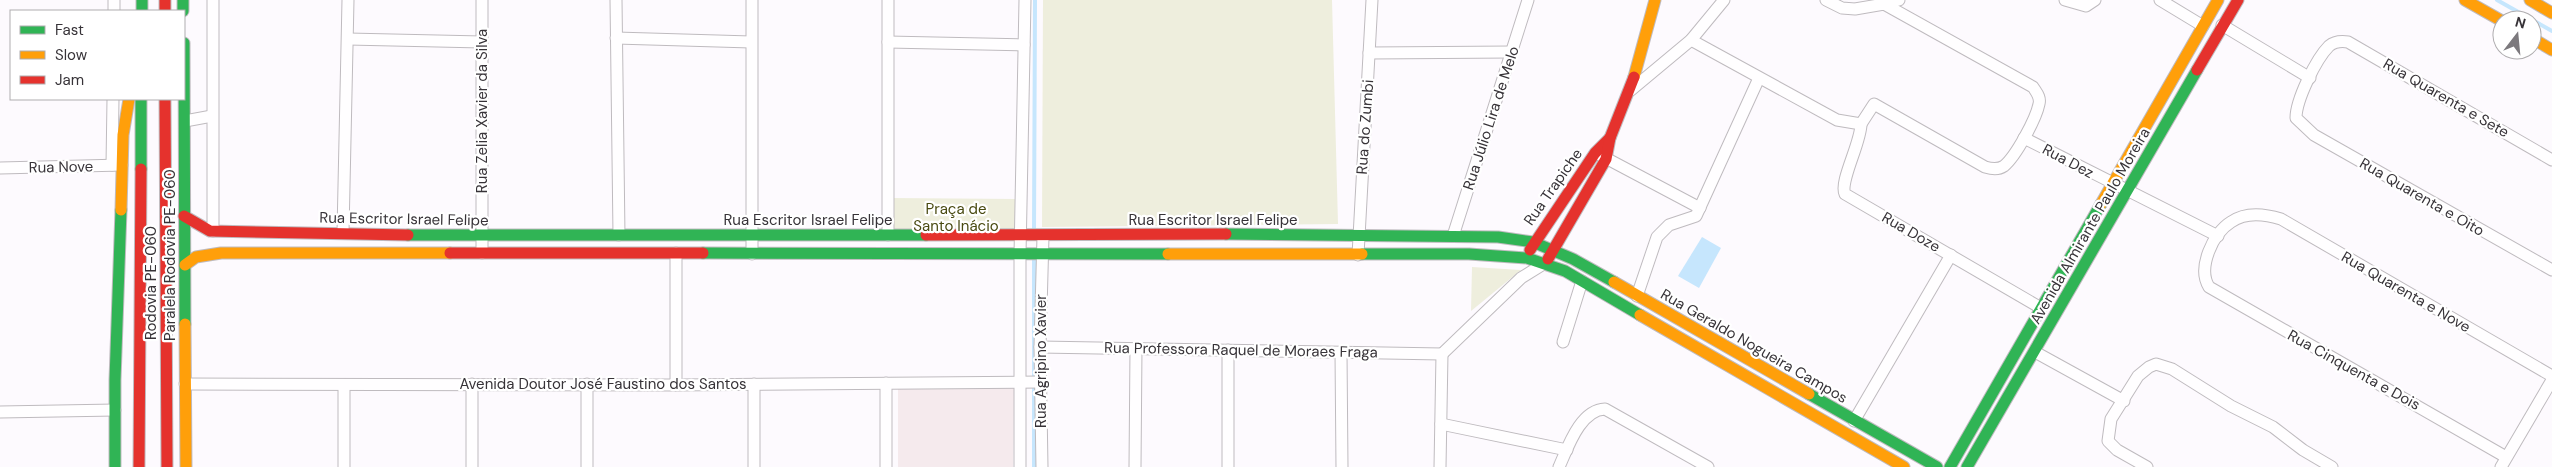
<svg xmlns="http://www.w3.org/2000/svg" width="2552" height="467" font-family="'DM Sans',sans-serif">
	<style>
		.industrial { fill: #f5eaed }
		.green { fill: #eed }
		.water { fill: #c6e6fd }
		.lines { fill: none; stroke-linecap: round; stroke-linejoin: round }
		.stream { stroke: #c6e6fd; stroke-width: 4 }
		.street-casing { stroke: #bfbbbf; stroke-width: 13 }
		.fast-casing { stroke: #bfbbbf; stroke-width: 13 }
		.slow-casing { stroke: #bfbbbf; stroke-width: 13 }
		.jam-casing { stroke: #bfbbbf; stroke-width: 13 }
		.street { stroke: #fffeff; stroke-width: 11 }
		.fast { stroke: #30b455; stroke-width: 11 }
		.slow { stroke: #ff9f0a; stroke-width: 11 }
		.jam { stroke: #e5322d; stroke-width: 11 }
		.labels { text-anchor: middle; stroke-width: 4.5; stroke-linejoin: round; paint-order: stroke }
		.street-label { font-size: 15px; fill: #373338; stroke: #fff }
		.park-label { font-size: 15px; fill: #494a11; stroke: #fff }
	</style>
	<rect width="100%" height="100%" fill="#fdfafe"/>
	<!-- industrial -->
	<path class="industrial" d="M898,384L1014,388L1013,467H898Z"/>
	<!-- green -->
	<g class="green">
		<path d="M1043,0H1332L1338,224L1042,227Z"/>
		<path d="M891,198L1021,199V238L891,236Z"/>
		<path d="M1472,267L1521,270L1471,311Z"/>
	</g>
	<!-- water -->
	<path class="water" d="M1702,237L1721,248L1699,288L1678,276Z"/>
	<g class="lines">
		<!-- stream -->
		<g class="stream">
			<path d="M2497,0L2552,31"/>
			<path d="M1034,230L1035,0"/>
			<path d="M1034,467V257"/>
		</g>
		<defs>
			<g id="street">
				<path d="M616,0L619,235"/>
				<path d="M752,0V254"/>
				<path d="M2065,0L2086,6L2095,0"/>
				<path d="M2160,0L2203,26"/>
				<path d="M1884,4L1899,0"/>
				<path d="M114,11V0"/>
				<path d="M2222,25L2310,78"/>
				<path d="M616,38L751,42"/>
				<path d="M348,39L482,42"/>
				<path d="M1691,40L1837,120L1861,124L1874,104L1985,167C1992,169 1998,170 2004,166C2016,156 2036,119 2039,104C2041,97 2036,92 2033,87L1884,4L1855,9L1842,8L1826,0"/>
				<path d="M888,42L1024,45"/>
				<path d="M1369,53L1512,52"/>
				<path d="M1631,90L1691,40L1724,0"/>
				<path d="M185,121L212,116"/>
				<path d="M1861,124C1861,143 1839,182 1845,194L2041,308"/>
				<path d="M2024,138L2218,236"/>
				<path d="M1600,155L1700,208"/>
				<path d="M2552,160L2348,42C2341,41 2335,41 2329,46C2316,59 2296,100 2296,118L2314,135L2552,270"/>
				<path d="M112,165L113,99"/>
				<path d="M0,168L122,165"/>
				<path d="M213,231V0"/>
				<path d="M343,232L348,0"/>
				<path d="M888,235V0"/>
				<path d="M1453,236L1528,0"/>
				<path d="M482,253V0"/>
				<path d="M1358,255L1372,0"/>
				<path d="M1637,296L1657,237L1669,225L1696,216L1759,78"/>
				<path d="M1563,342L1582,281"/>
				<path d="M1040,347L1442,354"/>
				<path d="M1341,352L1342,467"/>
				<path d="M2035,352L2124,401"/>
				<path d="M1442,354L1521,278L1545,263"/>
				<path d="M185,384L676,385L1041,382"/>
				<path d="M587,384V467"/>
				<path d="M754,384V467"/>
				<path d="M676,385V253"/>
				<path d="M0,412L115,410"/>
				<path d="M1854,421L1951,255"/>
				<path d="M1441,424L1567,450"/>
				<path d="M2506,457L2209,287C2197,268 2213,233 2231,222C2245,212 2265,214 2281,219L2552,376"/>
				<path d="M344,467V385"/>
				<path d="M472,467V384"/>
				<path d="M886,467V383"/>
				<path d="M1020,467V255L1025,0"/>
				<path d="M1042,467L1040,347L1043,236"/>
				<path d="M1135,467L1136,348"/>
				<path d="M1228,467V350"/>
				<path d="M1440,467L1442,354"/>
				<path d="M1559,467C1568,447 1580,410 1605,409L1708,467"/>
				<path d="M2147,467L2117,450L2108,441L2111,419L2138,376L2149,367L2156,364L2172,369L2231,406L2273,427L2303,450L2332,467"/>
				<path d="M2501,467L2552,380"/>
			</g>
			<g id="fast">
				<path d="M142,0V11"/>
				<path d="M183,0V11"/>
				<path d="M184,43L185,324"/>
				<path d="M141,169V99"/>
				<path d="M1226,234L1498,237L1533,242L1573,259L1614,282"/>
				<path d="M408,235H926"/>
				<path d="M703,253L1168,254"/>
				<path d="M1362,254H1469L1527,258L1565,271L1640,315"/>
				<path d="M1809,394L1937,467"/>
				<path d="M115,467V380L121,210"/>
				<path d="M1950,467L2101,204"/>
				<path d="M1967,467L2197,70"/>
			</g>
			<g id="slow">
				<path d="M2465,0L2502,21"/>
				<path d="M2530,0L2552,13"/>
				<path d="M2532,38L2552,50"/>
				<path d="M1634,77L1655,0"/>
				<path d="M2101,204L2218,0"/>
				<path d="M121,210L123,135L129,99"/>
				<path d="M1168,254H1362"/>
				<path d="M185,265L196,257L221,253H450"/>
				<path d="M1614,282L1809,394"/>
				<path d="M1640,315L1904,467"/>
				<path d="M185,324L186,467"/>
			</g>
			<g id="jam">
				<path d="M165,0V11"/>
				<path d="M2197,70L2238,0"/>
				<path d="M165,99L167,467"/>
				<path d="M184,216L210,231L408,235"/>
				<path d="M926,235L1226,234"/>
				<path d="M1530,250L1595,153L1610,138"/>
				<path d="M450,253H703"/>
				<path d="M1548,259L1606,159L1610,138L1634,77"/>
				<path d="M139,467L141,169"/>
			</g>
		</defs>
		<!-- street casing -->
		<use href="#street" class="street-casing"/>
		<!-- fast casing -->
		<use href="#fast" class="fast-casing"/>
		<!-- slow casing -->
		<use href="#slow" class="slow-casing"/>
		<!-- jam casing -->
		<use href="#jam" class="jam-casing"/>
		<!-- street -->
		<use href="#street" class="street"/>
		<!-- fast -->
		<use href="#fast" class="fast"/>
		<!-- slow -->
		<use href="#slow" class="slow"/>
		<!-- jam -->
		<use href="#jam" class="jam"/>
	</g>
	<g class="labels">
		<!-- street labels -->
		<g class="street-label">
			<text transform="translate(2446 98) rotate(30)" y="5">Rua Quarenta e Sete</text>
			<text transform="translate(482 111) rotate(-90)" y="5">Rua Zelia Xavier da Silva</text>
			<text transform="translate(1491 118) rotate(-72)" y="5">Rua Júlio Lira de Melo</text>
			<text transform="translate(1365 127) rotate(-86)" y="5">Rua do Zumbi</text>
			<text transform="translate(2068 161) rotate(28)" y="5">Rua Dez</text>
			<text transform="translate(61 167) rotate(-1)" y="5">Rua Nove</text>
			<text transform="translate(1553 187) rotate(-55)" y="5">Rua Trapiche</text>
			<text transform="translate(2422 197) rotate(30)" y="5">Rua Quarenta e Oito</text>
			<text transform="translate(404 219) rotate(1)" y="5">Rua Escritor Israel Felipe</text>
			<text x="808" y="225">Rua Escritor Israel Felipe</text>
			<text x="1213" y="225">Rua Escritor Israel Felipe</text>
			<text transform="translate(2090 226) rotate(-60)" y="5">Avenida Almirante Paulo Moreira</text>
			<text transform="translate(1911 232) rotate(30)" y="5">Rua Doze</text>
			<text transform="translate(170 255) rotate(-90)" y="5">Paralela Rodovia PE-060</text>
			<text transform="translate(151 283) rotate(-90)" y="5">Rodovia PE-060</text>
			<text transform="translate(2406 292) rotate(30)" y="5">Rua Quarenta e Nove</text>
			<text transform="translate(1754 346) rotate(30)" y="5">Rua Geraldo Nogueira Campos</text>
			<text transform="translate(1241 350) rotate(1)" y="5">Rua Professora Raquel de Moraes Fraga</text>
			<text transform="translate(1041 361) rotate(-90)" y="5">Rua Agripino Xavier</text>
			<text transform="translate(2354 370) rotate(29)" y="5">Rua Cinquenta e Dois</text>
			<text x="603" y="389">Avenida Doutor José Faustino dos Santos</text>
		</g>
		<!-- park labels -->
		<g class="park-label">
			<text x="956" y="214">Praça de<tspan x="956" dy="17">Santo Inácio</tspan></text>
		</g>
	</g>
	<!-- legend -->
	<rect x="10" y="10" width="175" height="90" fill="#ffffff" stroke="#afadaf"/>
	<rect x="20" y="26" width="25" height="8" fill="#30b455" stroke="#afadaf"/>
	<text x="55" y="35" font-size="15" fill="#373338">Fast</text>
	<rect x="20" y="51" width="25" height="8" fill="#ff9f0a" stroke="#afadaf"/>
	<text x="55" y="60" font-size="15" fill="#373338">Slow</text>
	<rect x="20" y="76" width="25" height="8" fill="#e5322d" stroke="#afadaf"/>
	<text x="55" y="85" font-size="15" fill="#373338">Jam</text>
	<!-- north arrow -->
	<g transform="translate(2517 35) rotate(16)"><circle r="24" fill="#ffffff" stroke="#afadaf"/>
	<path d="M0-4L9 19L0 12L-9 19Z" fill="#7c797d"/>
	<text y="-8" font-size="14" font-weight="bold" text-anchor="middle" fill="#373338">N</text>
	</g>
</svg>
